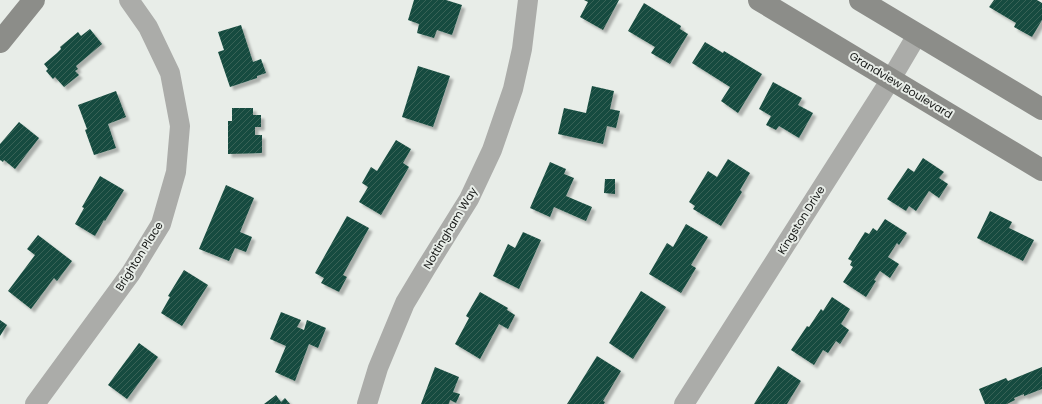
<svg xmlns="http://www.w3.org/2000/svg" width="1042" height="404" font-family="Poppins,sans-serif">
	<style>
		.building { fill: url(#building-hatch); filter: url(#shadow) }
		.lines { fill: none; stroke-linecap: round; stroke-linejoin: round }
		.street { stroke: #abaca9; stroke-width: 20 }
		.secondary { stroke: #8c8d89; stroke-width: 22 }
		.labels { text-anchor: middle; stroke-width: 4; stroke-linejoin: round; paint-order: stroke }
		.street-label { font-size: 11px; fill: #141614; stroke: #e8ede8 }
	</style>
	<defs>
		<pattern id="building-hatch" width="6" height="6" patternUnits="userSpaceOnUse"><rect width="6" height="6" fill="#184c3f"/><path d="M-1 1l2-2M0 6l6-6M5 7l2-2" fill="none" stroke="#386257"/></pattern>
		<filter id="shadow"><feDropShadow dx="3.5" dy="3.5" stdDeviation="1" flood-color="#0004"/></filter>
	</defs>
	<rect width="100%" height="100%" fill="#e8ede8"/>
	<!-- building -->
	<g class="building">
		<path d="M414,0H446L462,5L452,35L437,30L434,38L417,33L419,24L408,20Z"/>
		<path d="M584,0H619L603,30L580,17L588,2Z"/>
		<path d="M994,0H1037L1042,3V20L1032,37L1014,27L1016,23L989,7Z"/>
		<path d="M644,3L681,26L680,29L688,34L670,64L651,53L655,47L628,31Z"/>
		<path d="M241,25L253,62L261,59L266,73L257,76V78L230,87L218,52L224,50L218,32Z"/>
		<path d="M90,29L102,44L76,66L78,69L75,71L79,75L64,87L55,77L53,79L46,71L48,69L44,64L57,53L61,49L60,47L78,32L81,36Z"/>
		<path d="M705,42L723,53L724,51L762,74L738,113L721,101L730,87L692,63Z"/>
		<path d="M418,66L450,76L433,127L402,117Z"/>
		<path d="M773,82L802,98L798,105L813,113L799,138L779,126L776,130L766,125L771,116L759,109Z"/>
		<path d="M592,86L614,91L610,109L620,111L616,128L607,126L603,144L558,134L564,108L586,113Z"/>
		<path d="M116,91L126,117L108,124L116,148L94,155L85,130L87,129L78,105Z"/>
		<path d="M232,108H253V115H261V127H255V135H262V153L228,154V121H232Z"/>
		<path d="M19,122L39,138L15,169L4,160L3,162L0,160V144Z"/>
		<path d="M396,140L411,149L403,163L409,167L381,215L359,202L368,187L362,183L371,167L377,171Z"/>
		<path d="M923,158L944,172L939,178L948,184L939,198L929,191L916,211L909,206L906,211L887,199L908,168L914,172Z"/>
		<path d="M728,159L750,173L740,190L742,192L721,226L693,209L695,206L689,202L708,171L717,177Z"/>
		<path d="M550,162L566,169L564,174L574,178L566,196L592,207L586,221L554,207L550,217L530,208Z"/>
		<path d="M100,176L124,190L105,221L104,220L95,236L75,224L84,208L82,207Z"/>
		<path d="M605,179H615V194L604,193Z"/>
		<path d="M226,185L254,198L240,232L252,237L246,252L235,248L229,261L199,249Z"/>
		<path d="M990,211L1012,222L1009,228L1034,240L1023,261L977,238Z"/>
		<path d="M347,216L369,228L343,275L347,277L339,292L321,283L324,278L315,273Z"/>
		<path d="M885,219L907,233L899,245L897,243L888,257L899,264L890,278L880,271L874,280L876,281L866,297L843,282L853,267L850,265L852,261L848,259L865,232L869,234L873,228L877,231Z"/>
		<path d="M686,224L708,237L691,265L696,268L681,293L649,274L667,243L673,247Z"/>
		<path d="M523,232L541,240L519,289L493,276L508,244L515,248Z"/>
		<path d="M38,235L72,261L57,281L54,278L31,309L8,291L35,255L27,249Z"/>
		<path d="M184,270L208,285L182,326L161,313L170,297L168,296Z"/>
		<path d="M641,291L666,307L633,359L609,343Z"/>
		<path d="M480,292L508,308L507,310L515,315L508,329L499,324L480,359L455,344L469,318L466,316Z"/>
		<path d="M832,297L850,309L841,324L849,330L840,344L836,341L828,353L823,350L814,365L791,350L807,326L809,327L821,309L823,311Z"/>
		<path d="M281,312L301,320L297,327L304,330L307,320L326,328L318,348L309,344L295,381L275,372L286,346L270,339Z"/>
		<path d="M0,320L7,325L0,336Z"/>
		<path d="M139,343L158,357L127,399L108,385Z"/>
		<path d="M597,356L621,371L603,401L605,402L604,404H567Z"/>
		<path d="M778,366L801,381L787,404H754Z"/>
		<path d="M435,367L459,377L453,392L460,394L456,403L450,400L449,404H421Z"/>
		<path d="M1042,367V389L1024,396V394L1014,398L1015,400L1007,404H985L979,389L1006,378L1008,381Z"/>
		<path d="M276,395L281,402L285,398L290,404H264Z"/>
	</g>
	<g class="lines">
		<!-- street -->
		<g class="street">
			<path d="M35,404L131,273L161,224L176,172L180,126L170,73L148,27L129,0"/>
			<path d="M367,404L378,368L405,303L426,268L469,199L492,150L513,89L522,49L528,0"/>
			<path d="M684,404L891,79L917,35"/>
		</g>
		<!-- secondary -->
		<g class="secondary">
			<path d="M759,0L1042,170"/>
			<path d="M860,0L1042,109"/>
			<path d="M0,42L34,0"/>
		</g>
	</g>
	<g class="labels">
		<!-- street labels -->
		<g class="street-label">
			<text transform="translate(901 85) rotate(31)" y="4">Grandview Boulevard</text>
			<text transform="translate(801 220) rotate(-58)" y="4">Kingston Drive</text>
			<text transform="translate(450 228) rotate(-59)" y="4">Nottingham Way</text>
			<text transform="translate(139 256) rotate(-58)" y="4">Brighton Place</text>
		</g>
	</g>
</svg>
